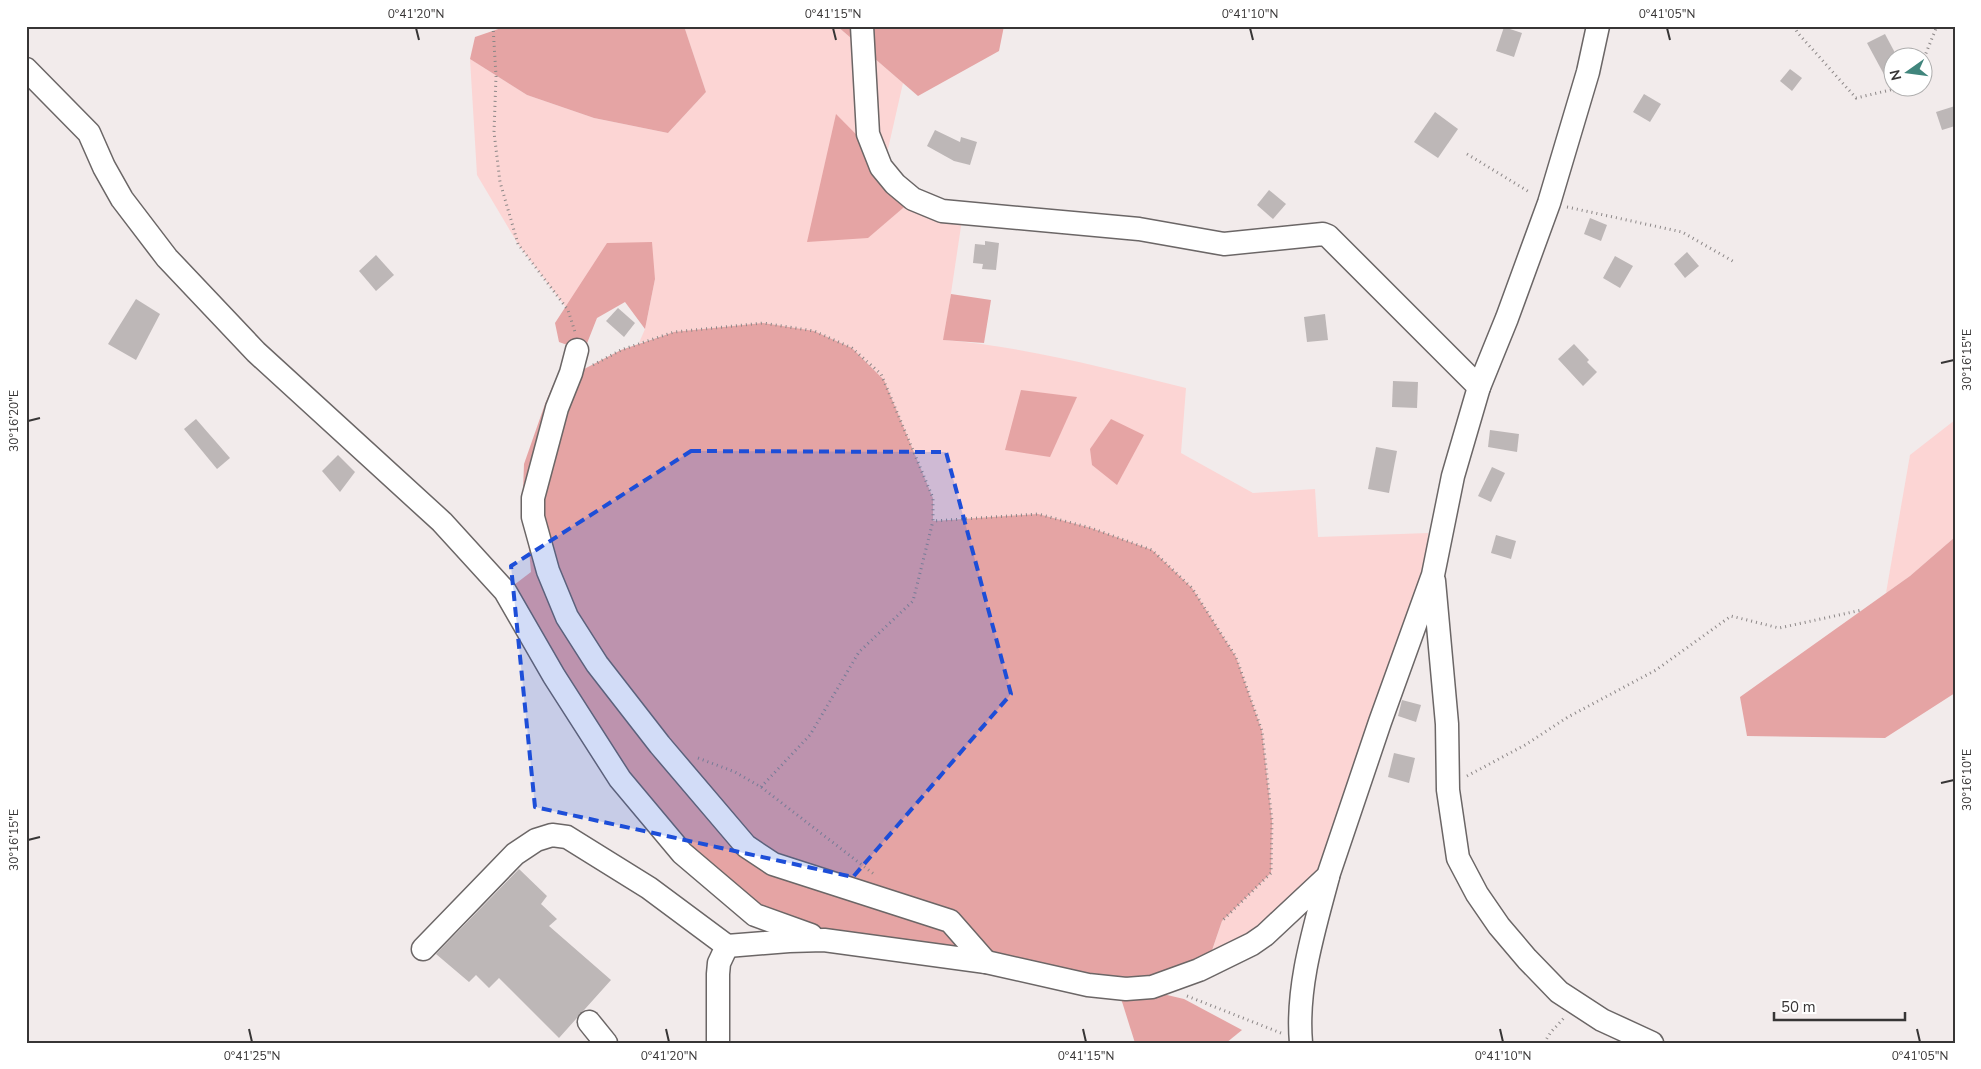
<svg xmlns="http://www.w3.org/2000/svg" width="1981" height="1069" font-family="'Nunito Sans',sans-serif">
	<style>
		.green { fill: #fcd5d4 }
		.forest { fill: #e5a4a4 }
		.building { fill: #bdb7b7 }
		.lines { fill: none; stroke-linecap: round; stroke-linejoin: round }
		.minor-casing { stroke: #6b6666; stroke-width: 25 }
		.path { stroke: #8c8787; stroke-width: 3; stroke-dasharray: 1 4; stroke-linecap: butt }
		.minor { stroke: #fff; stroke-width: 22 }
		.marked { fill: #1d4ed8; fill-opacity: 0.2; stroke: #1d4ed8; stroke-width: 4; stroke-dasharray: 10 6; stroke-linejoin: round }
		.ticks { fill: none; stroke: #373535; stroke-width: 2 }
		.neatline { fill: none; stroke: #373535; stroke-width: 2 }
		.ticks-label { font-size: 12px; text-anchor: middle; fill: #373535 }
	</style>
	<rect width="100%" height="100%" fill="#f2ebeb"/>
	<!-- green -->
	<g class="green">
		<path d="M684,26H837L903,83L868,237L913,199L963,213L944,340C1026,347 1106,368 1186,388L1181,453L1253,493L1315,489L1318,537L1428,533L1427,570L1324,868L1264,933L1210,957L1222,921L1271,873L1272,821L1262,731L966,518L933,521V498L884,380L852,348L814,331L674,332L639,343L645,329L655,279L568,310L518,244L477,175L470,59L527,95L594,118L668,133L706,92Z"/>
		<path d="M1955,420V537L1910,576L1886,593L1910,455Z"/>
	</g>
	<!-- forest -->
	<g class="forest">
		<path d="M507,26H684L706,92L668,133L594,118L527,95L470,59L475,37Z"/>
		<path d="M837,26H1004L999,51L918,96Z"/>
		<path d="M836,114L917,196L868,238L807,242Z"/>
		<path d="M652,242L655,279L645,329L625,302L597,318L584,351L559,342L555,323L607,243Z"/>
		<path d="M951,294L991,300L984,343L943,340Z"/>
		<path d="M763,323L814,331L852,348L884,380L933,498V521L1038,514L1091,528L1152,550L1192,588L1236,657L1262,731L1272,821L1271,873L1222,921L1206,968L1150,978L1104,981L851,940L757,915L682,853L506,591L531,572L528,539L522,518L524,464L545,404L553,385L621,350L674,332Z"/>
		<path d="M1021,390L1077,397L1050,457L1005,450Z"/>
		<path d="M1111,419L1144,435L1117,485L1092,465L1090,449Z"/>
		<path d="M1955,537V693L1885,738L1747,736L1740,697L1910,576Z"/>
		<path d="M1118,989L1146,990L1184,999L1242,1030L1226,1043H1135Z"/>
	</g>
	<!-- building -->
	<g class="building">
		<path d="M1504,27L1522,33L1514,57L1496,51Z"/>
		<path d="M1885,34L1894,51V93L1867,43Z"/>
		<path d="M1790,69L1802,78L1792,91L1780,81Z"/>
		<path d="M1644,94L1661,104L1650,122L1633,112Z"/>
		<path d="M1955,106V126L1942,130L1936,112Z"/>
		<path d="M1435,112L1458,129L1438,158L1414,142Z"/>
		<path d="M935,130L960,142L961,137L977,142L970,165L954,161L927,146Z"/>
		<path d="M1269,190L1286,204L1273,219L1257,205Z"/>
		<path d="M1590,218L1607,225L1601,241L1584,234Z"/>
		<path d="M985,241L999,243L996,270L982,269L983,264L973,263L975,244L985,245Z"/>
		<path d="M1687,252L1699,266L1685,278L1674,264Z"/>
		<path d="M376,255L394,275L376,291L359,271Z"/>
		<path d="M1615,256L1633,266L1620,288L1603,278Z"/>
		<path d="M136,299L160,314L136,360L108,344Z"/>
		<path d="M618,308L635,323L624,337L606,321Z"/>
		<path d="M1325,314L1328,340L1307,342L1304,317Z"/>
		<path d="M1574,344L1589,360L1587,362L1597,372L1583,386L1558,359Z"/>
		<path d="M1393,381L1418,382L1417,408L1392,407Z"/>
		<path d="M196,419L230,458L217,469L184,429Z"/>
		<path d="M1490,430L1519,434L1517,452L1488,447Z"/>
		<path d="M1376,447L1397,451L1389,493L1368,489Z"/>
		<path d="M338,455L355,472L340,492L322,471Z"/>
		<path d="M1492,467L1505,473L1491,502L1478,496Z"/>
		<path d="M1496,535L1516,541L1511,559L1491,553Z"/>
		<path d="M1402,700L1421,705L1416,722L1398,716Z"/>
		<path d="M1394,753L1415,758L1409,783L1388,777Z"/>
		<path d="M519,869L547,896L541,904L557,919L549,926L611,980L559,1038L499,978L489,988L476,975L469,982L436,954Z"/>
	</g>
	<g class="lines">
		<defs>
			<g id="minor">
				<path d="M862,26L868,134L881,167L895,184L913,199L942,211L1139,229L1224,244L1323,234L1328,236L1479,387"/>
				<path d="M26,69L89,133L104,167L122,199L167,258L256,352L442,522L505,591L554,676L620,779L682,853L755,915L811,935"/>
				<path d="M577,350L571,373L557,408L533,498V517L548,571L567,617L597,664L660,745L746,846L773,864L950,921L986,962"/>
				<path d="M1434,581L1447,724L1448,790L1458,858L1477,894L1499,926L1527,959L1559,992L1602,1020L1652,1043"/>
				<path d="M727,946L789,941L824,940L986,962L1088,985L1126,989L1152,987L1199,970L1252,944L1265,935L1328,876L1380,722L1433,575L1453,476L1479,387L1507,318L1549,203L1588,72L1598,26"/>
				<path d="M423,949L515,854L536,840L552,835L567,837L649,888L727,946L719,963L718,974V1043"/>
				<path d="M589,1022L606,1043"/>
				<path d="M1301,1043C1296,987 1314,930 1328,877"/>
			</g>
		</defs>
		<!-- minor casing -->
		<use href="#minor" class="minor-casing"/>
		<!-- path -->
		<g class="path">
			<path d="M493,26L496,76L494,132L500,182L518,244L568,310L575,332"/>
			<path d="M1794,26L1797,32L1856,98L1899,88"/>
			<path d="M1924,58L1937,26"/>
			<path d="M1467,154L1531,193"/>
			<path d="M1567,207L1682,232L1736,263"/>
			<path d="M593,365L621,350L674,332L763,323L814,331L852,348L881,374L933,498V521L1038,514L1091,528L1152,550L1192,588L1236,657L1262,731L1272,821L1271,873L1222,921"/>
			<path d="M698,758L735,772L761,787L875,875"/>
			<path d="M1467,776L1525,745L1568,717L1656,670L1731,616L1779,628L1862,610"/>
			<path d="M761,787L810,735L859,652L913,601L933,521"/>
			<path d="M1187,996L1281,1033"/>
			<path d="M1544,1043L1551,1032L1564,1018"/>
		</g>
		<!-- minor -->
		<use href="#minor" class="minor"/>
	</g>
	<!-- marked area -->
	<path class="marked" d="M691,451L946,452L1011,694L853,877L535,807L511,566Z"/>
	<!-- ticks -->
	<path class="ticks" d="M416,28L419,40M833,28L836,40M1250,28L1253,40M1667,28L1670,40M1941,363L1954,360M28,421L40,418M1941,783L1954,780M28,840L40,837M249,1029L252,1042M666,1029L669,1042M1083,1029L1086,1042M1500,1029L1503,1042M1917,1029L1920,1042"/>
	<!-- border -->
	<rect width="1981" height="1069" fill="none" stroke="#ffffff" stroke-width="55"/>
	<!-- north arrow -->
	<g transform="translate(1908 72) rotate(256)"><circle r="24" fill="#ffffff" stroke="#afaeae"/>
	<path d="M0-4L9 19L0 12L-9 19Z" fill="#40857c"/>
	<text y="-8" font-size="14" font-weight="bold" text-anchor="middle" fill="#373535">N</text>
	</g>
	<!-- scale -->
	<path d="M1774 1012v8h131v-8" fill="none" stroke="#373535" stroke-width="2.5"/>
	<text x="1781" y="1012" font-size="15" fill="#373535" stroke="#ffffff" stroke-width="4" paint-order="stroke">50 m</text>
	<rect x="28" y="28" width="1926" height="1014" class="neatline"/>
	<g class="ticks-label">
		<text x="416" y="18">0°41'20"N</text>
		<text x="833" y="18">0°41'15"N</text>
		<text x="1250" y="18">0°41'10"N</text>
		<text x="1667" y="18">0°41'05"N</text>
		<text transform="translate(1967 360) rotate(-90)" y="4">30°16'15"E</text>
		<text transform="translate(14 421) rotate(-90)" y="4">30°16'20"E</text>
		<text transform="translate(1967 780) rotate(-90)" y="4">30°16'10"E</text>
		<text transform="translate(14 840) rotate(-90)" y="4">30°16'15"E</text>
		<text x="252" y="1060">0°41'25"N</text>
		<text x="669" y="1060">0°41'20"N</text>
		<text x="1086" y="1060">0°41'15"N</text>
		<text x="1503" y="1060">0°41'10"N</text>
		<text x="1920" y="1060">0°41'05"N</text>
	</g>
</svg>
